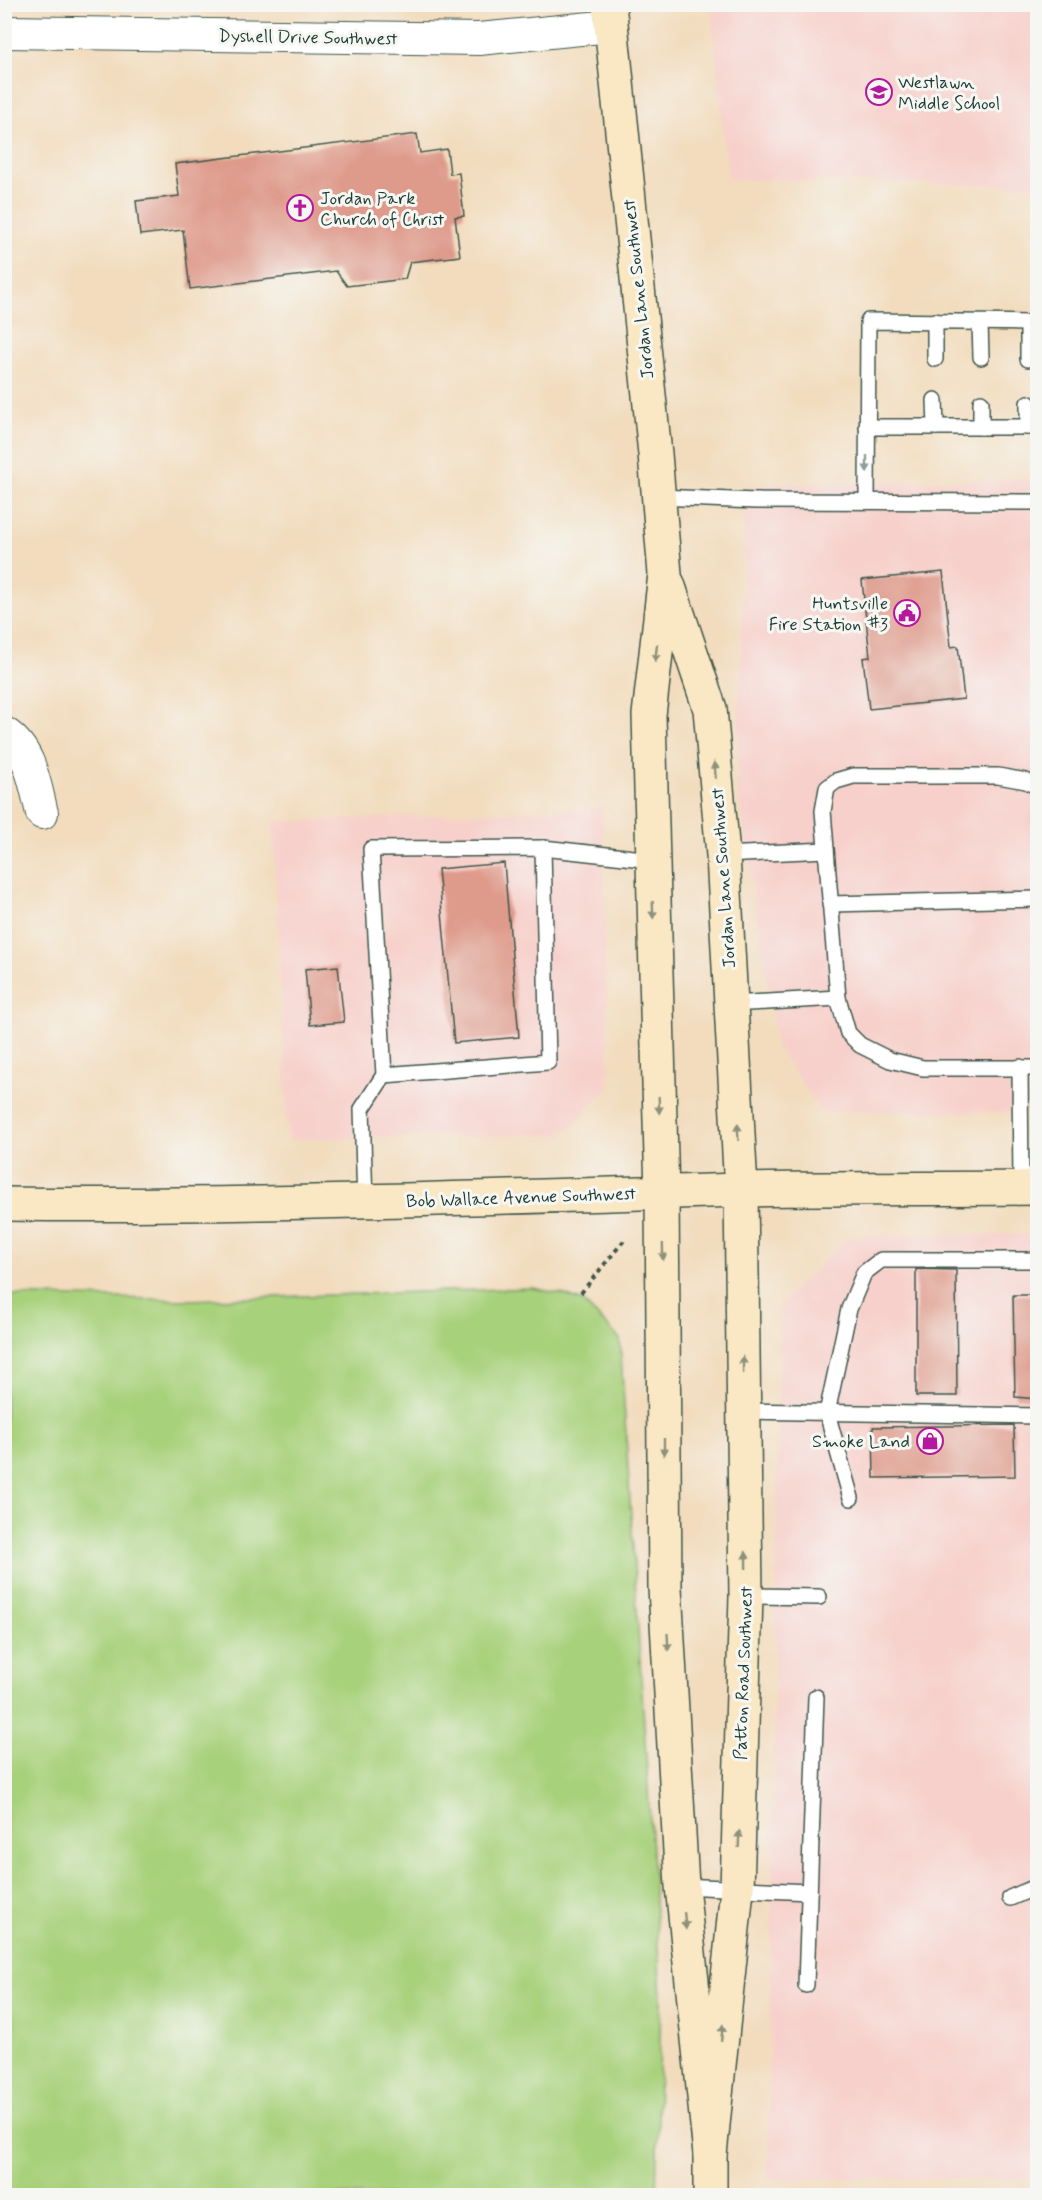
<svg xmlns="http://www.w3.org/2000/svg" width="1042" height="2200" font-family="Mynerve,sans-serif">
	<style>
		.built { fill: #f7d0cb }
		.green { fill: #a8d17c; stroke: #648758; stroke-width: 1.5 }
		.building { fill: #de9a8a }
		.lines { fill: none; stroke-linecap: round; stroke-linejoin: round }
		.lane-casing { stroke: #3f5549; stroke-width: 18 }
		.street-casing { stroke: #3f5549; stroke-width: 34 }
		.secondary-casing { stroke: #3f5549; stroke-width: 36 }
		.path { stroke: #3f5549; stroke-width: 4; stroke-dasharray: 4.5 4.5; stroke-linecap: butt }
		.lane { stroke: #fff; stroke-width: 15 }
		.street { stroke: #fff; stroke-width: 32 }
		.secondary { stroke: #fae7c3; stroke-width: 33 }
		.oneway { fill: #8f9e9a }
		.oneway2 { fill: #8c927c }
		.labels { text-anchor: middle; stroke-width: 6; stroke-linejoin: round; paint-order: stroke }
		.street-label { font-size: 18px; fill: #1f3d34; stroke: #f6f6f2 }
		.poi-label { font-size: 18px; fill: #1f3d34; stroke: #f6f6f2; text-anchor: start }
	</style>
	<rect width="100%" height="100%" fill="#f6f6f2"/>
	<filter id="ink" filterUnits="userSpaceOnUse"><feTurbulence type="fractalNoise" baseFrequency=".0167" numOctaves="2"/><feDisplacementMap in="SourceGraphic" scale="12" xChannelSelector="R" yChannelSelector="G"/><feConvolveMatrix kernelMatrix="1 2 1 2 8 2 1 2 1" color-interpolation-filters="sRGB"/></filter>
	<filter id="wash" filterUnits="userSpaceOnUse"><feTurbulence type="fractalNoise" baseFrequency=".008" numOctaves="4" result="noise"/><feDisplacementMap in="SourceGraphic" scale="24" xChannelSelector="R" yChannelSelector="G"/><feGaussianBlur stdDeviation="1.35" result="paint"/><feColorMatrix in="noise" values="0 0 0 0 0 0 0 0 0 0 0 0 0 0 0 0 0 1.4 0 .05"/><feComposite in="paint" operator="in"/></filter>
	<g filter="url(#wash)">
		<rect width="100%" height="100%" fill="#f2dcbd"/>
		<!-- built -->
		<g class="built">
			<path d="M711,5H1037V186L728,179Z"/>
			<path d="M1037,479V1113L821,1111L777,1047L737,782L746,485Z"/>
			<path d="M602,808L609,1087L561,1135L288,1139L273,822Z"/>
			<path d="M1037,1234V2179H768L780,1304L849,1236Z"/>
		</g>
		<!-- green -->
		<path class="green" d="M533,1288L565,1295L583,1302L620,1339L661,1997L656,2195H5V1295L187,1300Z"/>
		<g id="blocks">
			<!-- building -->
			<g class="building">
				<path d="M417,134L420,153L447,149L450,174L459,173L464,216L455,217L460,256L410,262L405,279L347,286L336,271L190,289L183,230L140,235L136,201L179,196L175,164Z"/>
				<path d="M943,572L951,647L958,646L964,699L869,709L863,658L870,657L862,580Z"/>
				<path d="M504,863L519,1037L454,1043L438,869Z"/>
				<path d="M338,966L344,1022L310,1025L305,969Z"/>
				<path d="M916,1269L956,1270L957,1396H916Z"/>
				<path d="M1013,1295H1038V1399L1015,1397Z"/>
				<path d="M1014,1425L1015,1476L874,1478L873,1427Z"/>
			</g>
		</g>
	</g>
	<g filter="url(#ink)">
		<use href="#blocks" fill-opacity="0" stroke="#3f5549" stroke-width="1.5"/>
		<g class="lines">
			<defs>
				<g id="lane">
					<path d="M935,321V359"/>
					<path d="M980,323L981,357"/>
					<path d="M1028,359V323"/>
					<path d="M935,400L936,427"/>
					<path d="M981,402V427"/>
					<path d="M1028,403V427"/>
					<path d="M867,427H1038"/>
					<path d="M658,497L756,501L1038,502"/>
					<path d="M867,501L868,321L1038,323"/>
					<path d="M1038,787L1026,781L998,776H853L836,781L827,788L823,811L838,998L848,1033L860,1045L890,1060L923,1068H1038"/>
					<path d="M723,855L826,850"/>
					<path d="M830,904L1038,899"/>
					<path d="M731,1004L838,998"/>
					<path d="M1020,1067L1021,1188"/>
					<path d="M384,1075L548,1062L543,848"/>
					<path d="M365,1202L362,1109L384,1075L371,849L543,848L652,860"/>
					<path d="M744,1411L1038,1416"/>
					<path d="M851,1498L827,1413L849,1309L864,1273L881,1260H1038"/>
					<path d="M746,1596L819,1597"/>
					<path d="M682,1886L809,1892"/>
					<path d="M1010,1898L1038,1886"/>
					<path d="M806,1985L816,1697"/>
				</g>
				<g id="street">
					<path d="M4,32L479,39L611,26"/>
					<path d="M4,733C31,750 35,785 42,813"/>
				</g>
				<g id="secondary">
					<path d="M609,4L655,454L665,574L649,715L662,1194L665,1588L682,1886L710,2154"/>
					<path d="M668,584L710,709L723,855L741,1190L746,1596L737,1889L710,2154V2196"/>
					<path d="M4,1204C250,1207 496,1197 742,1190C840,1188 939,1189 1038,1188"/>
				</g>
			</defs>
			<!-- lane casing -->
			<use href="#lane" class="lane-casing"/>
			<!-- street casing -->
			<use href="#street" class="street-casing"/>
			<!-- secondary casing -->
			<use href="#secondary" class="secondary-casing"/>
			<!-- path -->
			<path class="path" d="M581,1293L626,1238"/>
			<!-- lane -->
			<use href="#lane" class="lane"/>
			<!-- street -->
			<use href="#street" class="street"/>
			<!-- secondary -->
			<use href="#secondary" class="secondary"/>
		</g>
		<!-- one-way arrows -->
		<defs><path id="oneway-solid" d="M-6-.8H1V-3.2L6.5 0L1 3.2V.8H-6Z" transform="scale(1.5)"/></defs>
		<use class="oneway" href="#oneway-solid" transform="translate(867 464) rotate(90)"/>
		<g class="oneway2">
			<use href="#oneway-solid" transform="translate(656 653) rotate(97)"/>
			<use href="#oneway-solid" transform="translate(715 770) rotate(-95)"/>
			<use href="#oneway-solid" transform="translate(653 910) rotate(88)"/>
			<use href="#oneway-solid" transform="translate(659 1105) rotate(88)"/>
			<use href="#oneway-solid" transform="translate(738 1132) rotate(-93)"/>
			<use href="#oneway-solid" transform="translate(663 1252) rotate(89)"/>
			<use href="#oneway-solid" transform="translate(743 1365) rotate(-91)"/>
			<use href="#oneway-solid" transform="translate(664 1447) rotate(90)"/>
			<use href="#oneway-solid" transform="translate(746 1560) rotate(-91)"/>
			<use href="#oneway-solid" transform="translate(668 1642) rotate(87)"/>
			<use href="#oneway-solid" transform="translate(739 1839) rotate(-88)"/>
			<use href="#oneway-solid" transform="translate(685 1921) rotate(84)"/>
			<use href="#oneway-solid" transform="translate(722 2033) rotate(-84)"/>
		</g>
	</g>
	<!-- icons -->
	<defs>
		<symbol id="school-ring" viewBox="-11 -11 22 22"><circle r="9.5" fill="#f6f6f2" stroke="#b5179e" stroke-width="1.5"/><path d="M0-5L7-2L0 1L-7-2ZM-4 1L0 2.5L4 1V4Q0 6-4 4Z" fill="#b5179e"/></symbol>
		<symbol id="church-ring" viewBox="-11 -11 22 22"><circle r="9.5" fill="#f6f6f2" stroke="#b5179e" stroke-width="1.5"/><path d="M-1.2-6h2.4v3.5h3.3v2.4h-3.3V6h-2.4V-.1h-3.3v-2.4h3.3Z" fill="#b5179e"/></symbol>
		<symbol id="civic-ring" viewBox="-11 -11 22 22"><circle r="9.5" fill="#f6f6f2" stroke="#b5179e" stroke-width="1.5"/><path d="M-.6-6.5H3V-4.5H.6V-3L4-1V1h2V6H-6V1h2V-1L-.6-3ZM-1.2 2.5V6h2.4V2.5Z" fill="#b5179e"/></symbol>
		<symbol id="shop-ring" viewBox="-11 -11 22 22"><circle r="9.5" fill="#f6f6f2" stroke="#b5179e" stroke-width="1.5"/><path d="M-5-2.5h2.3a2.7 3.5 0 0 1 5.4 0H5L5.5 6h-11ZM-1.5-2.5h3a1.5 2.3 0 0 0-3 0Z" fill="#b5179e"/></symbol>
	</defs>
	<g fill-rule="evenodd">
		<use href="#school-ring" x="864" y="77" width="30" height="30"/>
		<use href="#church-ring" x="285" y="193" width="30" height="30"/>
		<use href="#civic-ring" x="892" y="598" width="30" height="30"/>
		<use href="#shop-ring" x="915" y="1426" width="30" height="30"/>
	</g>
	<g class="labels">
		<!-- street labels -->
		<g class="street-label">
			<text transform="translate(308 37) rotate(1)" y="6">Dyshell Drive Southwest</text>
			<text transform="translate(638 289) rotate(-96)" y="6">Jordan Lane Southwest</text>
			<text transform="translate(723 878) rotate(-94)" y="6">Jordan Lane Southwest</text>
			<text transform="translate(521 1197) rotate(-2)" y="6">Bob Wallace Avenue Southwest</text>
			<text transform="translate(743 1673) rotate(-88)" y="6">Patton Road Southwest</text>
		</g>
		<!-- poi labels -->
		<g class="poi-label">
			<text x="898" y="88">Westlawn<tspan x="898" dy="21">Middle School</tspan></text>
			<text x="320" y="204">Jordan Park<tspan x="320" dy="21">Church of Christ</tspan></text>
			<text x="888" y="609" text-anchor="end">Huntsville<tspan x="888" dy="21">Fire Station #3</tspan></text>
			<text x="910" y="1447" text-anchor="end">Smoke Land</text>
		</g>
	</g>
	<!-- margin -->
	<rect width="1042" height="2200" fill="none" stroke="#f6f6f2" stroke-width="24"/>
</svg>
